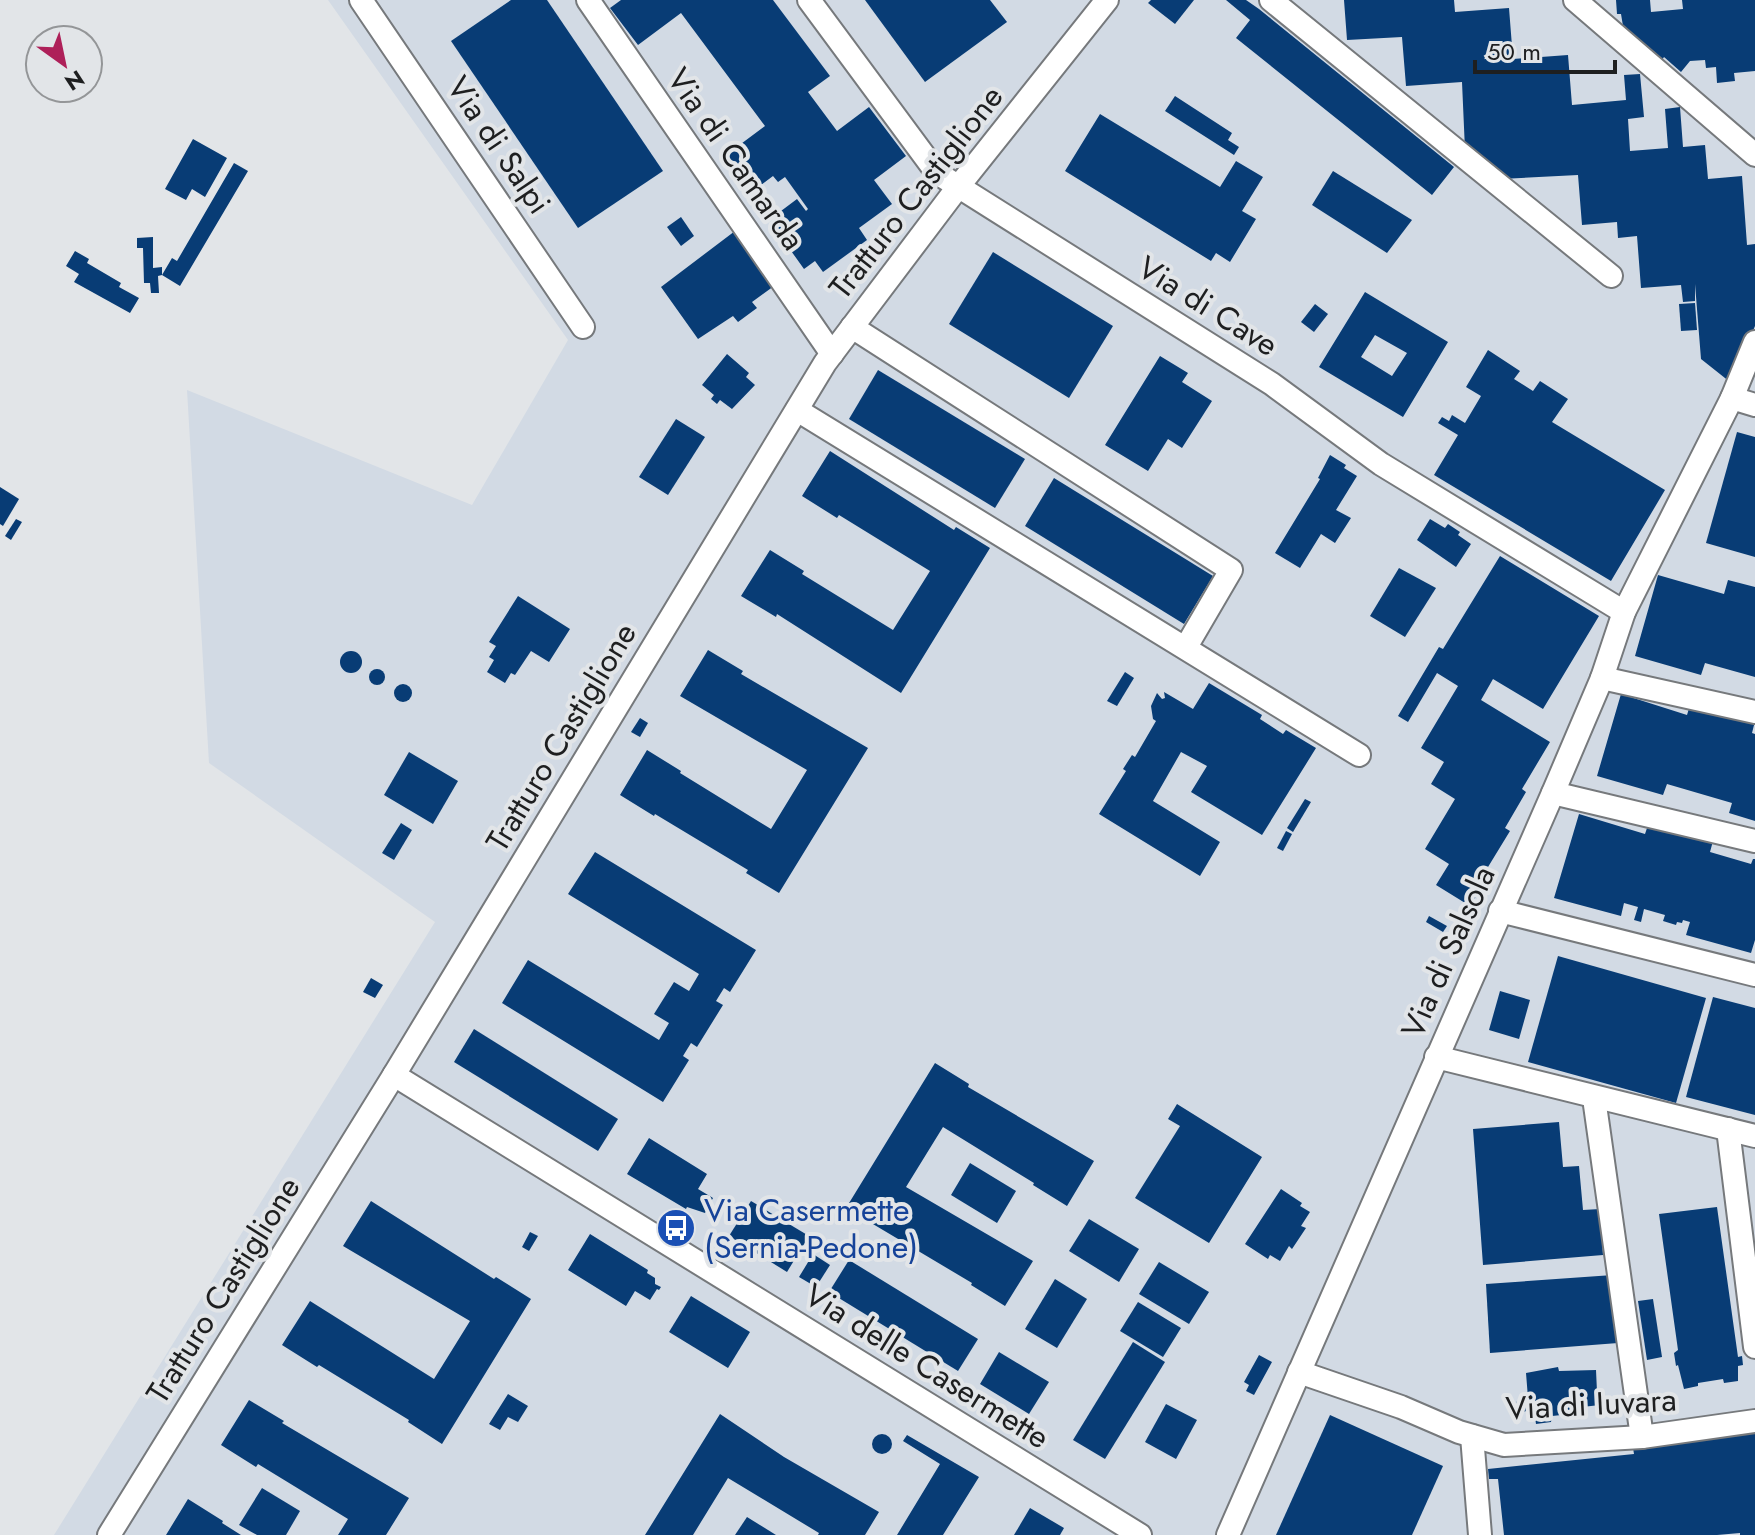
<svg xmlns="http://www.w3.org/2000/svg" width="1755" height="1535" font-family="Jost,sans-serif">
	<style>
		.built { fill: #d2dae4 }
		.building { fill: #083c75; fill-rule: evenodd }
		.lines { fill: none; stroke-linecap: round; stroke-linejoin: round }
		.minor-casing { stroke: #76797c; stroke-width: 26 }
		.minor { stroke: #fff; stroke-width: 22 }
		.labels { text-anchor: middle; stroke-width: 8; stroke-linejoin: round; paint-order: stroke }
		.street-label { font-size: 32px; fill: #1e1f20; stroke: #e2e5e8 }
		.transit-label { font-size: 32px; fill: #164399; stroke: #e2e5e8; text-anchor: start }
	</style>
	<rect width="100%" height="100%" fill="#e2e5e8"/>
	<!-- built -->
	<path class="built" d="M328,0H1755V1535H54L435,922L209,763L187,390L472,505L568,340Z"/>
	<!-- building -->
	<g class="building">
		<path d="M511,0H547L663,171L578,228L451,41Z"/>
		<path d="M621,0H773L830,76L808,92L837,131L869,107L906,156L874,180L892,204L859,228L867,240L823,272L815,261L804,269L769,220L797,199L806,211L808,209L785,177L778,182L773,176L749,194L722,158L765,126L681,13L638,45L610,8Z"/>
		<path d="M865,0H990L1007,22L925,82Z"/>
		<path d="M1151,0H1194L1175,24L1148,3Z"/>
		<path d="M1226,0H1246L1259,9L1454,167L1432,195L1236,38L1250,20Z"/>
		<path d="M1344,0H1454L1455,12L1509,8L1513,59L1568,55L1572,105L1626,100L1624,75L1640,74L1644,117L1628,119L1630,151L1668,148L1665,109L1680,107L1683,147L1705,145L1708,179L1742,176L1747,245L1755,244V326L1730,382L1701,359L1695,284V301L1683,302L1681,285L1641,288L1637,236L1618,238L1617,222L1582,225L1578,175L1501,179L1465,150L1462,82L1406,86L1402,37L1347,40Z"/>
		<path d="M1616,0H1650L1651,12L1683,9L1682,0H1755V71L1734,73L1735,81L1717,83L1716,67L1706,68L1705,60L1690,61L1681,72L1664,57L1662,60L1623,26L1621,14H1617Z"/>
		<path d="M1175,96L1232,133L1228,140L1239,147L1234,155L1165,111Z"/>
		<path d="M1100,114L1220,187L1236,161L1263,177L1242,211L1256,219L1230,262L1216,253L1211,261L1065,171Z"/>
		<path d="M193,139L227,158L205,197L192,189L186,200L165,189Z"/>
		<path d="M234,163L248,171L180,286L162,275L158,276L159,293H151L150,283H144L143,248H137V238L153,237V268L162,267V275L172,258L177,261Z"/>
		<path d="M1333,171L1412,220L1387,253L1312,205Z"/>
		<path d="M681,217L694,236L681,246L667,227Z"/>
		<path d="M735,231L774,286L752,302L757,308L738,322L733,316L698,339L661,287Z"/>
		<path d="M75,251L89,259L87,263L121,283L119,287L139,298L130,313L74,282L79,274L66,266Z"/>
		<path d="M993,252L1113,326L1069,398L949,324Z"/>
		<path d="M1365,292L1448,342L1403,417L1319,367ZM1375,335L1407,353L1392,376L1361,357Z"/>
		<path d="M1695,303L1697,330L1681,331L1679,304Z"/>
		<path d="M1315,304L1328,314L1314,332L1301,322Z"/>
		<path d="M1488,350L1520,371L1514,379L1533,391L1540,381L1568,399L1552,422L1665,490L1611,581L1434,475L1458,435L1438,423L1442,417L1449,421L1452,415L1465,423L1481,396L1466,387Z"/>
		<path d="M727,354L749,373L746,377L755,385L732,409L720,400L717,404L711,399L714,395L702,385Z"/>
		<path d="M1160,356L1188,373L1182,382L1212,401L1182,448L1168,439L1148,471L1105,445Z"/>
		<path d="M878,370L1025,459L995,508L849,419Z"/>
		<path d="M676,419L705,437L668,495L639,477Z"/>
		<path d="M1737,432L1755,437V557L1706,543Z"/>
		<path d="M830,451L954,530L956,527L990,548L901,693L777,614L776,617L741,596L770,550L804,571L802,574L893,630L930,571L839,515L837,518L802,496Z"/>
		<path d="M1330,455L1346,465L1344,468L1357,476L1336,510L1351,518L1335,543L1321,534L1300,568L1275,553L1320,479L1318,478Z"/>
		<path d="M1054,478L1213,576L1184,624L1025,526Z"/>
		<path d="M0,487L19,499L3,526L0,524Z"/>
		<path d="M16,519L22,522L11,540L5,536Z"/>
		<path d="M1430,519L1445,528L1448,524L1460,532L1458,535L1471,544L1456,567L1417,540Z"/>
		<path d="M1500,556L1599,616L1543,709L1493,679L1481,700L1550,742L1522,789L1526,792L1505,828L1510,831L1488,867L1492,870L1470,906L1436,885L1449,864L1425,849L1455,799L1431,784L1444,762L1421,748L1458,686L1437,673L1408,722L1398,716L1439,647L1443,649Z"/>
		<path d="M1399,568L1436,588L1405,637L1370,616Z"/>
		<path d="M1658,575L1724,594L1728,580L1755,587V677L1705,663L1701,675L1635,656Z"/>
		<path d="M518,596L570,629L549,662L531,651L515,675L511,673L505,683L487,672L494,660L489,657L496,646L489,642Z"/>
		<path d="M708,650L743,671L741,674L868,748L779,893L746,873L748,870L655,814L654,816L620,795L647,750L681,771L680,773L771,829L807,770L680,696Z"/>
		<circle cx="351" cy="662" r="11"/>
		<circle cx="377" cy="677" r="8"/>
		<path d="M1125,672L1134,678L1117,706L1107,701Z"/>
		<path d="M1209,683L1262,715L1260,719L1283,734L1286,730L1316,748L1262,835L1191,792L1207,766L1181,752L1153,801L1220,842L1200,876L1099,814L1126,771L1123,769L1132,755L1135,757L1156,721L1153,719L1151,706L1157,693L1162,699L1165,698L1164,692L1193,709Z"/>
		<circle cx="403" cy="693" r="9"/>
		<path d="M1621,694L1687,715L1691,702L1755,721L1752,733L1755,734V821L1729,813L1732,803L1667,784L1663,795L1597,776Z"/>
		<path d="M640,718L648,723L640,737L631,732Z"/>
		<path d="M409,752L458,781L433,824L384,795Z"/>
		<path d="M1305,799L1311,802L1293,832L1287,828Z"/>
		<path d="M1579,814L1645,834L1649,822L1713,841L1710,852L1751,864L1753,859H1755V940L1751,953L1686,935L1690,922L1683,920L1682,923L1677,922L1676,925L1663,921L1665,915L1644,909L1641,922L1634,920L1638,907L1624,903L1621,916L1554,898Z"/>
		<path d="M401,823L412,830L394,860L382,853Z"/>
		<path d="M1286,831L1292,834L1283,851L1277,848Z"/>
		<path d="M595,852L756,950L730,992L724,988L716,1001L723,1005L697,1047L691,1043L683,1056L689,1060L663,1102L502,1003L528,960L659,1040L669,1023L654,1014L674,982L689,991L699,974L568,894Z"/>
		<path d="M1429,916L1447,926L1443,932L1426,922Z"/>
		<path d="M1558,956L1706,998L1676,1103L1528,1062Z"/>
		<path d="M371,978L383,985L375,998L363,992Z"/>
		<path d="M1500,991L1530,1000L1519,1039L1489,1030Z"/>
		<path d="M1713,997L1755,1008V1115L1686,1097Z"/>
		<path d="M474,1029L618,1119L598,1151L454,1062Z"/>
		<path d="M935,1063L969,1084L968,1087L1094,1161L1067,1206L1033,1185L1034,1183L943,1127L906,1187L1033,1261L1005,1306L971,1285L972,1283L846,1208Z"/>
		<path d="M1177,1104L1262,1157L1209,1243L1135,1198L1180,1126L1168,1119Z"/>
		<path d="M1559,1122L1563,1167L1579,1166L1583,1210L1600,1209L1603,1255L1483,1265L1473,1129Z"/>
		<path d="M649,1138L707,1174L698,1189L713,1198L705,1213L687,1207L686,1209L627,1174Z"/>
		<path d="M970,1163L1016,1191L997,1223L951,1195Z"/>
		<path d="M1281,1189L1302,1203L1300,1206L1310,1212L1301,1226L1306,1228L1292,1249L1289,1246L1280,1261L1270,1255L1268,1259L1245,1244Z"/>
		<path d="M371,1201L494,1279L496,1277L531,1299L442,1444L408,1422L409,1420L319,1365L317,1367L282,1345L310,1301L434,1379L470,1321L343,1246Z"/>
		<path d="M751,1201L809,1236L787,1272L729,1236Z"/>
		<path d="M1717,1207L1738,1357L1742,1356L1743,1365L1738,1366V1381L1724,1383L1723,1379L1698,1383V1386L1684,1389L1678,1365L1676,1366L1674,1353L1678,1350L1659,1214Z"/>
		<path d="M1089,1219L1139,1249L1119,1282L1069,1251Z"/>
		<path d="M530,1232L538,1236L529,1251L522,1247Z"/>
		<path d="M590,1234L648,1270L647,1273L655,1278V1284L661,1287L659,1290L657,1289L650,1300L635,1291L626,1306L568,1270Z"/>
		<path d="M813,1254L830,1265L816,1287L799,1277Z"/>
		<path d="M849,1260L978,1339L958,1371L829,1292Z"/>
		<path d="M1159,1262L1209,1292L1189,1324L1139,1294Z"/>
		<path d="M1613,1275L1618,1343L1490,1353L1486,1284Z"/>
		<path d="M1055,1279L1087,1299L1057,1348L1025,1329Z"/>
		<path d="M691,1296L750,1332L728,1368L669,1332Z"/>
		<path d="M1653,1299L1662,1357L1647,1360L1638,1301Z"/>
		<path d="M1138,1302L1181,1328L1163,1357L1120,1331Z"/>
		<path d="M1133,1342L1165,1362L1105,1459L1073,1440Z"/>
		<path d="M999,1352L1049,1382L1029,1414L980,1384Z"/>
		<path d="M1259,1355L1272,1362L1254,1395L1246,1391L1249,1385L1244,1382Z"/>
		<path d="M1558,1367L1559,1371L1596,1370L1597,1392L1595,1394L1599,1393L1600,1405L1573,1408L1571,1414L1552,1416L1551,1422L1536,1424L1534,1410L1521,1412L1515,1407L1517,1401L1528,1398L1526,1373Z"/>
		<path d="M508,1394L528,1406L518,1422L508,1417L500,1430L489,1424Z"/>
		<path d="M249,1400L284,1421L282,1423L409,1498L386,1535H338L348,1519L258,1464L256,1467L221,1445Z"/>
		<path d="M1166,1404L1197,1420L1176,1459L1145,1442Z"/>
		<path d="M720,1414L784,1457L879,1512L865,1535H818L819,1533L728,1478L693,1535H645Z"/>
		<path d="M1330,1415L1443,1466L1412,1535H1276Z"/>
		<path d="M1755,1432V1535H1740V1533L1717,1535H1504L1498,1479H1489L1488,1469L1634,1454L1633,1448Z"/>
		<circle cx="882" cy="1444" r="10"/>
		<path d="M907,1435L979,1477L943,1535H897L940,1464L903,1441Z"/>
		<path d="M262,1488L300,1511L286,1535H257L239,1525Z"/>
		<path d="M188,1499L223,1521L222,1523L241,1535H166Z"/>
		<path d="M1030,1508L1064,1528L1060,1535H1014Z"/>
		<path d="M747,1517L776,1535H735Z"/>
	</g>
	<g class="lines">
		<defs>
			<g id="minor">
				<path d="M361,0L583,327"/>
				<path d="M588,0L832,354"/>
				<path d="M809,0L937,173L1272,384L1381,464L1624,612"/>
				<path d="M1271,0L1611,276"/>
				<path d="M1575,0L1755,155"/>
				<path d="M852,327L1231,570L1186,647"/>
				<path d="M1732,398L1755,405"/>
				<path d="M797,410L1359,755"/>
				<path d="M1602,678L1755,712"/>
				<path d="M1553,793L1755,841"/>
				<path d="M1500,911L1755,975"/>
				<path d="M1436,1057L1755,1136"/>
				<path d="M394,1075L1140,1535"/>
				<path d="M1594,1098L1642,1437"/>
				<path d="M1728,1129L1755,1347"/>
				<path d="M1299,1372L1401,1407L1459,1432L1504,1445L1642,1437L1755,1421"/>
				<path d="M1472,1436L1480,1535"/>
				<path d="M109,1535L394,1075L825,363L958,187L1107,0"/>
				<path d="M1228,1535L1553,793L1602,678L1624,612L1732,398L1755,342"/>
			</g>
		</defs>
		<!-- minor casing -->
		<use href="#minor" class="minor-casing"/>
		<!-- minor -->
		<use href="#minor" class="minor"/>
	</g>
	<!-- icons -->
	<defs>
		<symbol id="bus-disc" viewBox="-11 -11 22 22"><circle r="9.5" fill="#1a4fb4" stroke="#e2e5e8"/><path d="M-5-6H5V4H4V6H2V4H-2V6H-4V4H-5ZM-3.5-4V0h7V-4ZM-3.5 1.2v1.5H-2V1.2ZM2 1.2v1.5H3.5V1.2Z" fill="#fff"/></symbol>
	</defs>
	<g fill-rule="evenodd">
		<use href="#bus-disc" x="654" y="1206" width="44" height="44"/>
	</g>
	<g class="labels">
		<!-- street labels -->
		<g class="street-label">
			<text transform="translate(499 145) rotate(56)" y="11">Via di Salpi</text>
			<text transform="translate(736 159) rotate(55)" y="11">Via di Camarda</text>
			<text transform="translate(916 192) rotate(-52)" y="11">Tratturo Castiglione</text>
			<text transform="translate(1208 306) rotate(32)" y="11">Via di Cave</text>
			<text transform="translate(561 737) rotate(-59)" y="11">Tratturo Castiglione</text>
			<text transform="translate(1448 952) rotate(-66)" y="11">Via di Salsola</text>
			<text transform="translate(223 1290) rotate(-58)" y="11">Tratturo Castiglione</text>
			<text transform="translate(927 1366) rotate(32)" y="11">Via delle Casermette</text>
			<text transform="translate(1591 1404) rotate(-3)" y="11">Via di Iuvara</text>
		</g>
		<!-- transit labels -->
		<g class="transit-label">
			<text x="704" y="1221">Via Casermette<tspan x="704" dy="37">(Sernia-Pedone)</tspan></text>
		</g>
	</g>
	<!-- north arrow -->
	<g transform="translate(64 64) rotate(147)"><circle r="38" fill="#e2e5e8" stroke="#949698" stroke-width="2"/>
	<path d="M0-6L14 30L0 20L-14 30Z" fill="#ae2059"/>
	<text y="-12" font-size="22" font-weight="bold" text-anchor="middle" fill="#1e1f20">N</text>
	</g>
	<!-- scale -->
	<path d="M1475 60v12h140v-12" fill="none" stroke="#1e1f20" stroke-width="4"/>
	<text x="1487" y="60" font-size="24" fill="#1e1f20" stroke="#e2e5e8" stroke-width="6" paint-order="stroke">50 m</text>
</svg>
